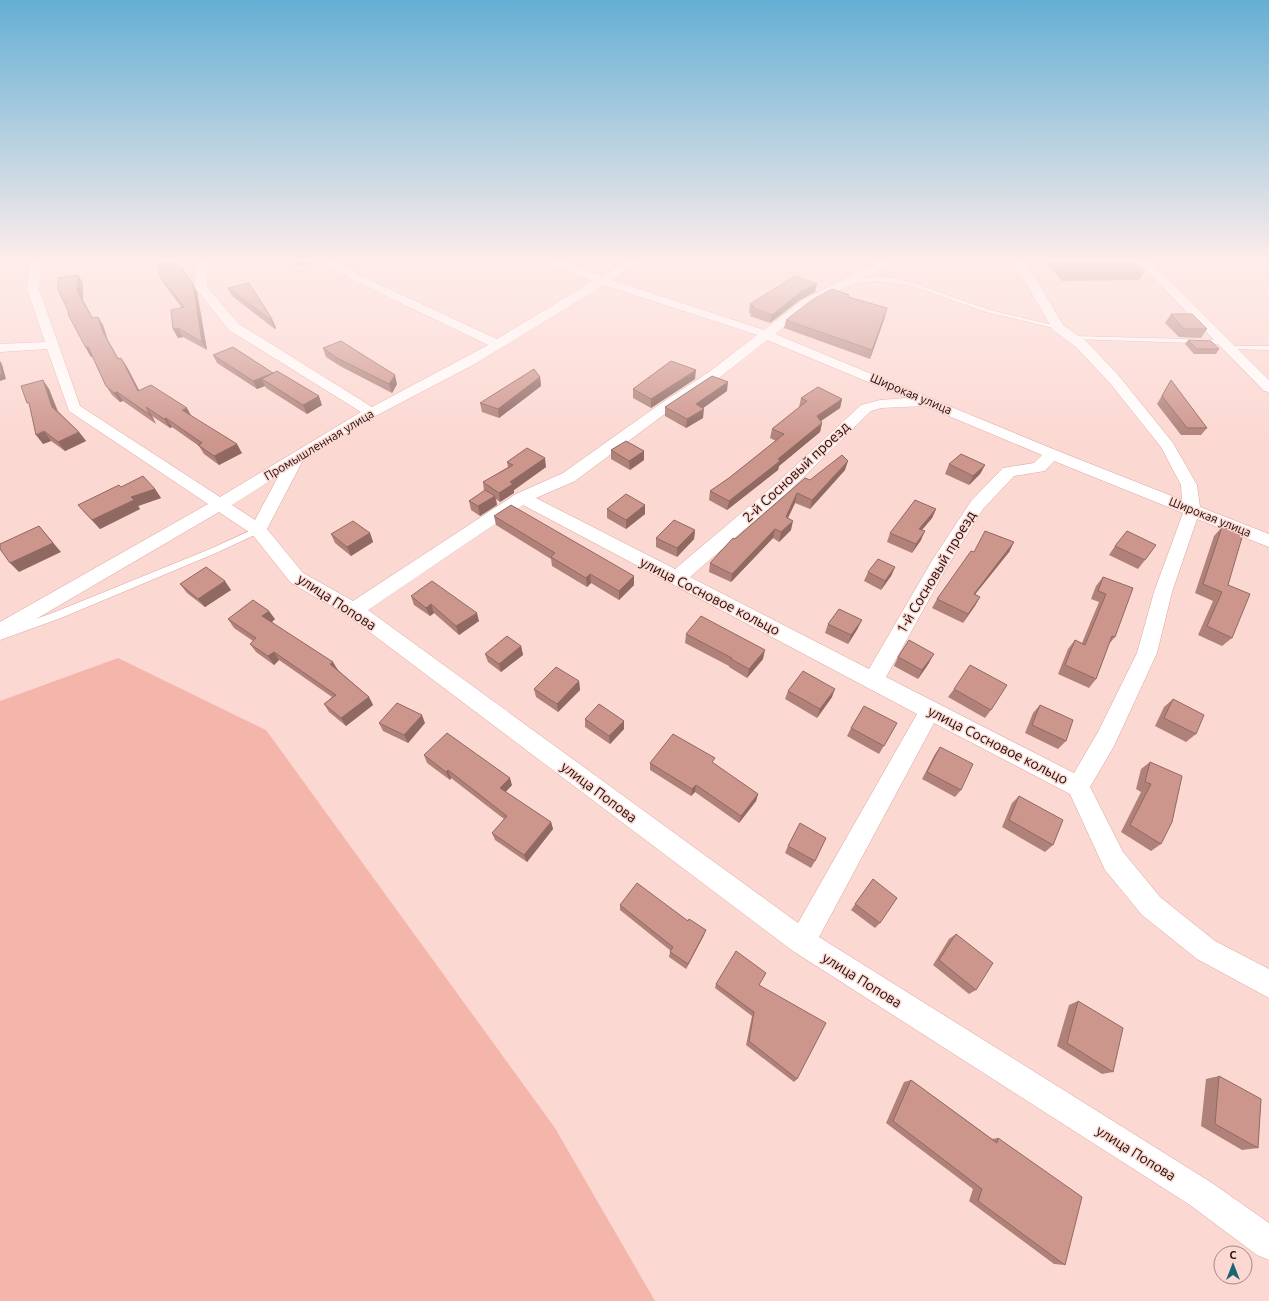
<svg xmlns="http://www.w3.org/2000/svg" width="1269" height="1301" font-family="Ubuntu,sans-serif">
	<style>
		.green { fill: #f4b5aa }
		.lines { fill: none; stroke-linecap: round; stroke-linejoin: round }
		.service-casing { stroke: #dda49b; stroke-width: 1 }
		.minor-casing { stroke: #dda49b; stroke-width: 1 }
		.service { fill: #fff; fill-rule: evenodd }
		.minor { fill: #fff; fill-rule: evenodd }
		.wall { fill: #b08179 }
		.shaded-wall { fill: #906963 }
		.building { fill: #cd968d; stroke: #906963 }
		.labels { text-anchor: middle; stroke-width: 3; stroke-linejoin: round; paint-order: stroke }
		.far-street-label { font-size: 12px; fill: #1f0c09; stroke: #fcd8d2 }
		.street-label { font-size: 14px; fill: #1f0c09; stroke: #fcd8d2 }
	</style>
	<rect width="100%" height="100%" fill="#fcd8d2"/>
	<!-- green -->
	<path class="green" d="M118,658L266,730L555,1128L655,1301H0V701Z"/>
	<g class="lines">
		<defs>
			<g id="service">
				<path d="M876,277L892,278L913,283L990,310L1061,327L1058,329L986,312L909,285L876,281L848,284L845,282L848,280Z"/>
				<path d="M1074,336L1224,340L1227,342L1224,344L1072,339L1071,338Z"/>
				<path d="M1230,346H1269V350L1228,349L1227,348Z"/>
				<path d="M258,527L262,530L261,532L216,553L61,618L0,640V632L55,612L210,549Z"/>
			</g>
			<g id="minor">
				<path d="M30,259H42L39,289L80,406L220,497L361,412L229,330L195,287L196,259H208L207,287L239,324L372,407L488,345L349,278L330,267L325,259H337L339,263L357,274L497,339L593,281L544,261L542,259H558L602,276L630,259H644L612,280L764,330L801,301L883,259H897L895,261L809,307L775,334L1058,451L1182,500L1181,485L1161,447L1109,382L1076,347L1053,330L1026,283L1009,259H1021L1038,282L1063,325L1086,341L1119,376L1173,443L1197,485L1200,507L1269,534V547L1197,519L1172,592L1157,653L1114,746L1090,787L1123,852L1160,897L1215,941L1269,969V998L1197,959L1142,915L1105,870L1070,794L934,723L819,937L1212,1183L1269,1223V1260L1257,1255L1190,1205L793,951L347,615L291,583L252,534L219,512L7,636L0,639V622L208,504L69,411L47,349L0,352V344L45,342L27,289ZM604,285L757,335L709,372L660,404L563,473L516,494L353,601L303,573L267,529L303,460L364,422L473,365ZM767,340L907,398L880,400L861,405L778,482L675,569L536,498L575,481L670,410L719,378ZM925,406L1042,455L1034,463L1003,468L971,501L933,559L869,669L690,577L790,490L871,411L881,408ZM1054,461L1183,513L1154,592L1137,653L1098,732L1074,773L886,677L947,567L983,509L1014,476L1045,471ZM279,475L255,520L232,505ZM523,505L917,714L798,923L368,610Z"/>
				<path d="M1135,259H1147L1269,380V392L1264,391Z"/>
			</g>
		</defs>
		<!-- service casing -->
		<use href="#service" class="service-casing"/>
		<!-- minor casing -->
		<use href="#minor" class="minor-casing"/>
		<!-- service -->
		<use href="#service" class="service"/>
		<!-- minor -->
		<use href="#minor" class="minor"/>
	</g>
	<!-- wall -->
	<g class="wall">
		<path d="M284,259H310L309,264L295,266Z"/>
		<path d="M355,259H359L360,267Z"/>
		<path d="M1043,259H1129L1144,272L1139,280L1062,281Z"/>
		<path d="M78,275L83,283V300L93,318L98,317L103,325L108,341L118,358H121L127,367L139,390L191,415L242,453L219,465L204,454L199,446L172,427L170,428L152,416L156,424L123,401L120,402L112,395L106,386L93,357H91L86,348Z"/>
		<path d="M160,276L197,292L207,350L183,337L178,338L173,329L182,308L164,284Z"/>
		<path d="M817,284L815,292L800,300L770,323L750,316L751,314L749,313L750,304Z"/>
		<path d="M228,288L272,319L276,328L275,329L232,296Z"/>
		<path d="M849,295V297L885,317L870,359L784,328L786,320Z"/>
		<path d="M1171,314L1207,329L1201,338L1179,337L1165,323Z"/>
		<path d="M1188,340L1219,349L1216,354H1194L1185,344Z"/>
		<path d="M323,348L397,384L392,393L340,366L326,357Z"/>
		<path d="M213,355L322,405L307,414L266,388L265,386L257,389L217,363Z"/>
		<path d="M540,377L541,386L499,418L482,412L480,403Z"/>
		<path d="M695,379L651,408L633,398V389Z"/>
		<path d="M1171,380L1207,428L1201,435H1181L1157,404Z"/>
		<path d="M49,389L58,411L79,432L86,441L65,451L51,441L43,444Z"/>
		<path d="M727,391L702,408L703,418L686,428L665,416V407Z"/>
		<path d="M801,398L842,399L840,408L821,421L822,423L820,432L779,466L778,470L727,510L709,500L710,491L729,478L776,441L770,438L772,429L799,407Z"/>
		<path d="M611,450L644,460L630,470L611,459Z"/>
		<path d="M507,462L546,467L514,490V493L500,502L496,499L497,505L480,516L471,510L469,501L484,491L483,482L508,467Z"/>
		<path d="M949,464L985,465L980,474L969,485L945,474Z"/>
		<path d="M845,470L810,509L795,503L788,518L791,530L779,542L773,538L731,582L709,572L710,563L735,539L810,480Z"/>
		<path d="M121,487L155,489L161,498L138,506L140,509L100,529L86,514L78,505Z"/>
		<path d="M645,505V514L626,529L607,518V509Z"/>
		<path d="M936,509L932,518L922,530L921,540L912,553L887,542L890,533Z"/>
		<path d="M494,516L634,585L619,600L591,583L587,587L552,566L551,559L496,525Z"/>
		<path d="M1222,527L1228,585L1232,638L1222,646L1198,635L1213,601L1195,593L1214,536Z"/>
		<path d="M695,530L694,539L677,557L656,547V538Z"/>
		<path d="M370,533L373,542L351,556L335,543L331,534Z"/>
		<path d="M1014,542L1009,552L975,594L980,597L963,623L932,608L937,599L974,552Z"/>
		<path d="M1115,546L1145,560L1138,569L1109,555Z"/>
		<path d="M895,567L891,576L881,590L864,581L868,572Z"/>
		<path d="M1103,577L1115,637L1109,644L1096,679L1089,688L1058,674L1068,649L1075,640L1082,643L1099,602L1091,599L1096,586Z"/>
		<path d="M180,584L231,590L205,607L187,593Z"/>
		<path d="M411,596L479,621L459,635L434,613L430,616L414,605Z"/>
		<path d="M228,619H275L272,622L338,670L369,697L373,705L346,726L329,712L324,704L332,697L279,660L274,665L256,652L250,644L253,641L234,628Z"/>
		<path d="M828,624L858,628L848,644L825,633Z"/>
		<path d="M686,634L763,659L747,678L729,667V666L685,643Z"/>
		<path d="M521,646L523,655L501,672L488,662L485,654Z"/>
		<path d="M898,657L929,663L918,679L894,666Z"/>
		<path d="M579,681L580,690L558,712L536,697L534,689Z"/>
		<path d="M954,689L991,710L985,718L948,697Z"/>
		<path d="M788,691L832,697L817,718L785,699Z"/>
		<path d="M1173,699L1196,734L1186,742L1155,726L1164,707Z"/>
		<path d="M1040,705L1066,741L1058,749L1025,733L1033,713Z"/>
		<path d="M585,719L624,729L610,744L585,727Z"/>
		<path d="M379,723H425L408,743L383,731Z"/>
		<path d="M897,723L879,754L847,736L851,728Z"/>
		<path d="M940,747L961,790L955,797L922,779L935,754Z"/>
		<path d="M424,755L512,785L505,792L551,822L553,829L527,862L495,840L492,833L504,819L451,778L450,780L427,763Z"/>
		<path d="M1150,762L1161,844L1151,851L1121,832L1141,792L1136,789L1141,769Z"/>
		<path d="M650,763L714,764L758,794L756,801L739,823L695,792L691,796L650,770Z"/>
		<path d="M1019,796L1053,845L1045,852L1002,827L1012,803Z"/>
		<path d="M788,846L815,861L811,868L785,853Z"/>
		<path d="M873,879L880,923L875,928L851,910Z"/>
		<path d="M620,905L704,935L686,969L669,957L670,952L671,951L620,910Z"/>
		<path d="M956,934L976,990L969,994L933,965L949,939Z"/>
		<path d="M716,984L759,985L797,1079L794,1082L746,1045L752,1016L715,988Z"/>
		<path d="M1078,1001L1113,1072L1102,1074L1057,1046L1069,1005Z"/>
		<path d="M1219,1076L1258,1148L1242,1150L1201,1126L1206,1079Z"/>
		<path d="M911,1080L992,1139L998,1138L1065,1265L1054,1264L969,1201L973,1189L886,1123L904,1082Z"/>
	</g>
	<!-- shaded-wall -->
	<g class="shaded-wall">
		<path d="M292,259H310L309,264L295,266Z"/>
		<path d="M357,259H359L360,267Z"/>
		<path d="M78,275L83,283V300L97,327L77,291Z"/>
		<path d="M193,284L197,292L207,350L202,342Z"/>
		<path d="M817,284L815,292L800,300L770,323L772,315L802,291Z"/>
		<path d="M887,308L885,317L870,359L872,350Z"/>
		<path d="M98,317L103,325L108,341L124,367L103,332Z"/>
		<path d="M272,319L276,328L275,329L271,320Z"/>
		<path d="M178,328L183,337L178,338L173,329Z"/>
		<path d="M88,347L94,356L91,357L86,348Z"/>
		<path d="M121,358L127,367L144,400L138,391Z"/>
		<path d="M0,361L2,364L6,379L0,381Z"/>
		<path d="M696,370L695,379L651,408V399Z"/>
		<path d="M274,373L262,379L265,386L257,389L253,381Z"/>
		<path d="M395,375L397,384L392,393L389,384Z"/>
		<path d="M540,377L541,386L499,418L498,409Z"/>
		<path d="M43,380L49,389L59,416L52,407Z"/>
		<path d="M728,382L727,391L695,414L696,404Z"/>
		<path d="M117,392L123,401L120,402L114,393Z"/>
		<path d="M319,396L322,405L307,414L303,405Z"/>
		<path d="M842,399L840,408L815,425L817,416Z"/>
		<path d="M146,407L152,416L156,424L150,415Z"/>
		<path d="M187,408L192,417L182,410Z"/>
		<path d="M704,409L703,418L686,428L687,419Z"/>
		<path d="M166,418L172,427L170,428L164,419Z"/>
		<path d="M822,423L820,432L779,466L778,470L727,510L729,501L778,459Z"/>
		<path d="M44,431L51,441L43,444L36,435Z"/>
		<path d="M79,432L86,441L65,451L58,442Z"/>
		<path d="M237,444L242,453L219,465L214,456Z"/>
		<path d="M644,451V460L630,470L629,461Z"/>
		<path d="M545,458L546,467L514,490V493L500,502L499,493L510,482Z"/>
		<path d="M848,461L845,470L810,509L812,500Z"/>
		<path d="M985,465L980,474L969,485L973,476Z"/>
		<path d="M155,489L161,498L138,506L140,509L100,529L92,520L131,497Z"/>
		<path d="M797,493L795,503L784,526L786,517Z"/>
		<path d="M495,496L497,505L480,516L478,506Z"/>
		<path d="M645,505V514L626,529V520Z"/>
		<path d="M936,509L932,518L915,538L919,529Z"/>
		<path d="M793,521L791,530L779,542L781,532Z"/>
		<path d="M39,526L61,552L19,572L10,563Z"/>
		<path d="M775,529L773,538L731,582L732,574Z"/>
		<path d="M695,530L694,539L677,557V548Z"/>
		<path d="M925,531L921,540L912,553L916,544Z"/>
		<path d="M370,533L373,542L351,556L347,547Z"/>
		<path d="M1014,542L1009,552L969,602L974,594Z"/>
		<path d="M895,567L891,576L881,590L885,581Z"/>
		<path d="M590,574L591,583L587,587L586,578Z"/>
		<path d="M634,576V585L619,600V591Z"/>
		<path d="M225,581L231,590L205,607L198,599Z"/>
		<path d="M980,597L975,606L963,623L968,614Z"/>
		<path d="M431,604L434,613L430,616L426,608Z"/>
		<path d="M269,611L275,619L268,625L262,616Z"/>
		<path d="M477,613L479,621L459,635L456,626Z"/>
		<path d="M862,620L858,628L848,644L851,635Z"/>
		<path d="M521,646L523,655L501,672L499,664Z"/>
		<path d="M765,650L763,659L747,678L749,669Z"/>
		<path d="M274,652L279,660L274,665L268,656Z"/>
		<path d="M934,654L929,663L918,679L922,670Z"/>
		<path d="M333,662L338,670L335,673L330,664Z"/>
		<path d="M579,681L580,690L558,712L557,704Z"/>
		<path d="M835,689L832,697L817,718L820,709Z"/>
		<path d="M369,697L373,705L346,726L341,718Z"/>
		<path d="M422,715L425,723L408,743L404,735Z"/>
		<path d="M624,721V729L610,744L609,736Z"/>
		<path d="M448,770L451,778L450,780L446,772Z"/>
		<path d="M510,778L512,785L502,796L500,788Z"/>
		<path d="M696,785L695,792L691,796L692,789Z"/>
		<path d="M758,794L756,801L739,823L741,816Z"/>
		<path d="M551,822L553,829L527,862L524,855Z"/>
		<path d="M706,930L704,935L686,969L688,964Z"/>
	</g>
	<!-- building -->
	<g class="building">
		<path d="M158,259H175L193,284L202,342L178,328L173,329L171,310L184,307L160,276Z"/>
		<path d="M1053,259H1129L1144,272L1066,273Z"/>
		<path d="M78,275L77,291L92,318L98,317L103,332L118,359L121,358L138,391L151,385L187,408L182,410L237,444L214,456L198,445L202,443L166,418L164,419L146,407L150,415L117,392L114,393L106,386L88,347L86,348L69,316L68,310L58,290V278Z"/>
		<path d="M795,276L817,284L802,291L772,315L751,307L754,306L750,304Z"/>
		<path d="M249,283L272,319L271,320L228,288Z"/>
		<path d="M832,289L849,295L848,297L887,308L872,350L786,320L812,300Z"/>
		<path d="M1171,314H1192L1207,329H1184Z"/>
		<path d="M1188,340L1211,341L1219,349H1197Z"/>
		<path d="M341,341L395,375L389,384L337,358L323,348Z"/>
		<path d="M233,347L273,373L253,381L213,355Z"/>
		<path d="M671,361L696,370L651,399L633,389Z"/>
		<path d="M0,365L2,375H0Z"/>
		<path d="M534,369L540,377L498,409L480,403Z"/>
		<path d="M277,371L319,396L303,405L262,379Z"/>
		<path d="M712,376L728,382L696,404L704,409L687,419L665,407Z"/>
		<path d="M43,380L52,407L79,432L58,442L44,431L36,435L29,403H27L21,386Z"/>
		<path d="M1171,380L1207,428H1187L1162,396Z"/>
		<path d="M818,387L842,399L817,416L822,423L778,459L780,461L729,501L710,491L729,478L784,434L772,429L807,401L801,398Z"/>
		<path d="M626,441L644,451L629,461L611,450Z"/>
		<path d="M527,448L545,458L510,482L513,484L499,493L483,482L513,465L507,462Z"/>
		<path d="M961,454L985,465L973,476L949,464Z"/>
		<path d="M842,455L848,461L812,500L797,493L786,517L793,521L781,532L775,529L732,574L710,563L733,538L735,539L805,478L810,480Z"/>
		<path d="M143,476L155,489L131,497L134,500L92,520L78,505L119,485L121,487Z"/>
		<path d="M485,490L495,496L478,506L469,501Z"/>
		<path d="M626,494L645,505L626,520L607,509Z"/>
		<path d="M915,500L936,509L919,529L925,531L916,544L890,533Z"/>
		<path d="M511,505L634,576L619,591L590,574L586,578L551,557L555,553L494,516Z"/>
		<path d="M674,520L695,530L677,548L656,538Z"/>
		<path d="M353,521L370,533L347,547L331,534Z"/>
		<path d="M39,526L53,543L10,563L0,549V544Z"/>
		<path d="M1222,527L1243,534L1228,585L1250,594L1232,638L1207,626L1222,592L1203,584Z"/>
		<path d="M985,531L1014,542L974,594L980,597L968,614L937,599L971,551L974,552Z"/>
		<path d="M1127,531L1156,545L1145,560L1115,546Z"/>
		<path d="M878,559L895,567L885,581L868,572Z"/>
		<path d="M206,567L225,581L198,599L180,584Z"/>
		<path d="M1103,577L1133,588L1115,637L1112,636L1096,679L1065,665L1075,640L1085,645L1106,594L1098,591Z"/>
		<path d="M432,581L477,613L456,626L431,604L426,608L411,596Z"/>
		<path d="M253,600L269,611L262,616L333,662L330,664L369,697L341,718L324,704L336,695L274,652L268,656L250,644L256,638L228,619Z"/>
		<path d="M839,609L862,620L851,635L828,624Z"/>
		<path d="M701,616L765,650L749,669L731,659L732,658L686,634Z"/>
		<path d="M507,636L521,646L499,664L485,654Z"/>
		<path d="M909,640L934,654L922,670L898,657Z"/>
		<path d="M970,665L1007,685L991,710L954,689Z"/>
		<path d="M556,667L579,681L557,704L534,689Z"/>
		<path d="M803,671L835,689L820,709L788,691Z"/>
		<path d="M1173,699L1204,715L1196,734L1164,718Z"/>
		<path d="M397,703L422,715L404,735L379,723Z"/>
		<path d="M599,704L624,721L609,736L585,719Z"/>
		<path d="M1040,705L1073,720L1066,741L1032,725Z"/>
		<path d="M864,706L897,723L884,746L851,728Z"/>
		<path d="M447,733L510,778L500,788L551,822L524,855L492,833L507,816L448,770L446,772L424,755Z"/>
		<path d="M673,734L715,758L712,762L758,794L741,816L696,785L692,789L650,763Z"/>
		<path d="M940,747L973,764L961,790L927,772Z"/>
		<path d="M1150,762L1182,776L1172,822L1161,844L1130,825L1151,784L1145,782Z"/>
		<path d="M1019,796L1063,820L1053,845L1009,820Z"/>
		<path d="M800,823L826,838L815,861L788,846Z"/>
		<path d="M873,879L897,898L880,923L855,904Z"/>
		<path d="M637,883L688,921L689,919L706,930L688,964L670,952L673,947L620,905Z"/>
		<path d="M956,934L993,963L976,990L939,960Z"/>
		<path d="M736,951L766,973L759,985L826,1023L797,1079L749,1041L754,1012L716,984Z"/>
		<path d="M1078,1001L1123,1028L1113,1072L1067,1043Z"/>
		<path d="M1219,1076L1261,1099L1258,1148L1215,1124Z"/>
		<path d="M911,1080L997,1143L998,1138L1082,1197L1065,1265L978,1201L982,1189L893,1121Z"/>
	</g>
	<!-- sky -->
	<linearGradient id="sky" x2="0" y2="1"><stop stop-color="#64afd4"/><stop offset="0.59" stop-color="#feedeb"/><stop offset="1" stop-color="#feedeb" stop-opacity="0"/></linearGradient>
	<rect width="1269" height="441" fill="url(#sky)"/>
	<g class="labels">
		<!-- far-street labels -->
		<g class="far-street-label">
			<text transform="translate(911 394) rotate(23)" y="4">Широкая улица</text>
			<text transform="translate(319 445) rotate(-31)" y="4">Промышленная улица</text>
			<text transform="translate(1210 517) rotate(22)" y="4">Широкая улица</text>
		</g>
		<!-- street labels -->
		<g class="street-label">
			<text transform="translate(796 472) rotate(-43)" y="5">2-й Сосновый проезд</text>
			<text transform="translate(936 572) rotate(-59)" y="5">1-й Сосновый проезд</text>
			<text transform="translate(710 596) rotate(27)" y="5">улица Сосновое кольцо</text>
			<text transform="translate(337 602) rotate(33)" y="5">улица Попова</text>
			<text transform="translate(998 745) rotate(27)" y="5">улица Сосновое кольцо</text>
			<text transform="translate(599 792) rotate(37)" y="5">улица Попова</text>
			<text transform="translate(862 980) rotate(32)" y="5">улица Попова</text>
			<text transform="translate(1136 1153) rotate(32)" y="5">улица Попова</text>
		</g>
	</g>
	<!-- north arrow -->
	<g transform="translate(1233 1265)"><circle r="19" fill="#fcd8d2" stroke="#a48682"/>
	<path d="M0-3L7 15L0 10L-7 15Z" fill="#1a6570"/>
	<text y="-6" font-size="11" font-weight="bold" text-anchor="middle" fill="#1f0c09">С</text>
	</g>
</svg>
